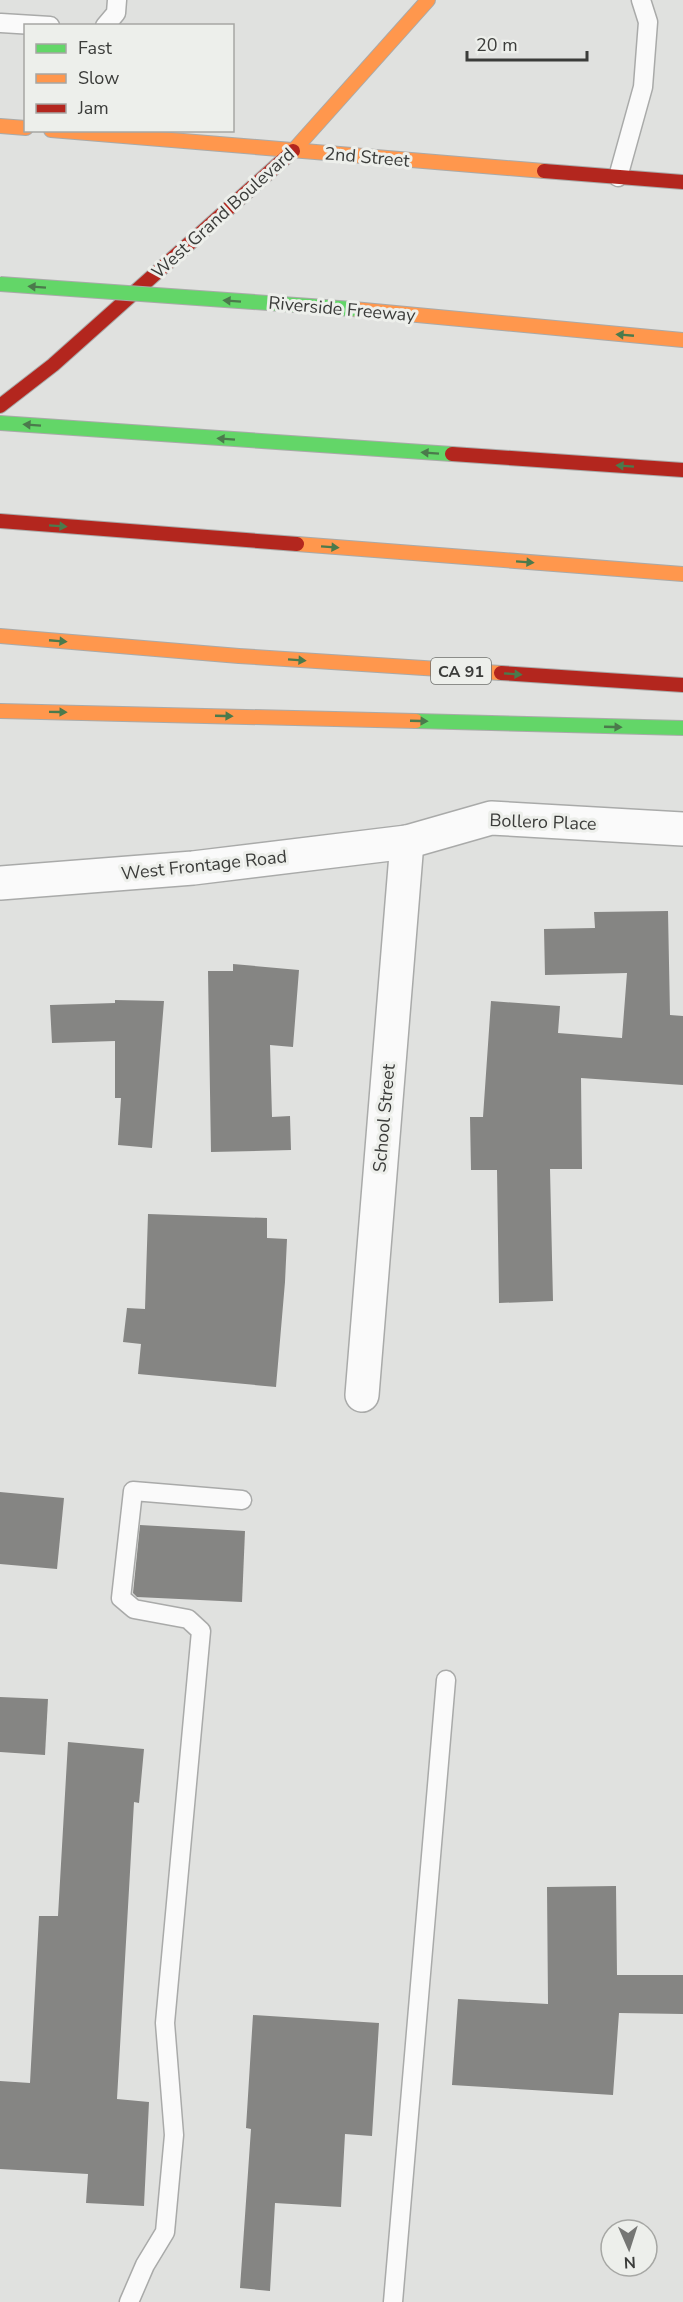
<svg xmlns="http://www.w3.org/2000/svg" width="683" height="2302" font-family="'Nunito Sans',sans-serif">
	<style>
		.building { fill: #858583 }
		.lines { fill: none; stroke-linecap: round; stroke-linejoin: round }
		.lane-casing { stroke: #a9aaa9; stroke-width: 21 }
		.street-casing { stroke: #a9aaa9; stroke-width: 36 }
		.fast-casing { stroke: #a9aaa9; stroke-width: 16 }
		.slow-casing { stroke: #a9aaa9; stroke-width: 16 }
		.jam-casing { stroke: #a9aaa9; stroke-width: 16 }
		.lane { stroke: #fafafa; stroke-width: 18 }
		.street { stroke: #fafafa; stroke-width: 33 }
		.fast { stroke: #63d668; stroke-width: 14 }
		.slow { stroke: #ff974d; stroke-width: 14 }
		.jam { stroke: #b3261e; stroke-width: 14 }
		.fast-bridge-casing { stroke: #a9aaa9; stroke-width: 16; stroke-linecap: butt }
		.fast-bridge { stroke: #63d668; stroke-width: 14 }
		.oneway { fill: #4b7a4c }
		.labels { text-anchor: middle; stroke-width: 6; stroke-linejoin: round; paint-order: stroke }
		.shield { fill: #edefeb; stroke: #70726f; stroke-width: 1.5 }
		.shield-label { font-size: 16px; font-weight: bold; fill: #3b3c3a }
		.street-label { font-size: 18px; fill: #3b3c3a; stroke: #edefeb }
	</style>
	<rect width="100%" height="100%" fill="#e0e1df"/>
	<!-- building -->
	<g class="building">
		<path d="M668,911L670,1015L683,1016V1085L581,1078L582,1169H550L553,1301L499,1303L497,1170H471L470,1117H483L491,1001L560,1006L558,1033L622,1038L627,973L545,975L544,929L595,928L594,912Z"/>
		<path d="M233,964L299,970L293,1047L270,1045L272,1117L290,1116L291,1150L211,1152L208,971H233Z"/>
		<path d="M115,1000L164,1001L152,1148L118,1145L121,1098H115V1041L52,1043L50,1005L115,1003Z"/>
		<path d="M148,1214L267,1218V1238L287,1239L285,1282L276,1387L138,1374L141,1344L123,1342L127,1308L145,1309Z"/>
		<path d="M0,1492L64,1498L57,1569L0,1564Z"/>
		<path d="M140,1525L245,1531L242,1602L137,1597L133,1593Z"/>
		<path d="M0,1697L48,1699L45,1755L0,1752Z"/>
		<path d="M68,1742L144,1749L139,1803L134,1802L117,2099L149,2102L144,2206L86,2203L88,2174L0,2169V2081L30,2083L39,1916H58Z"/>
		<path d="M616,1886L617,1975H683V2014L619,2013L613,2095L452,2085L458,1999L548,2004L547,1887Z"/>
		<path d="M253,2015L379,2023L372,2136L345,2134L341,2207L275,2203L270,2291L240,2288L251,2129L246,2128Z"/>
	</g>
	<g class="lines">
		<defs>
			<g id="lane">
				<path d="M1,23L50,26"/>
				<path d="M105,26L116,13L117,0"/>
				<path d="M618,177L643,87L648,22L641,0"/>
				<path d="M129,2302L145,2265L165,2232L174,2135L165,2023L201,1631L188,1619L134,1609L121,1598L133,1491L242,1500"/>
				<path d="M393,2302L446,1680"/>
			</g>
			<g id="street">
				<path d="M0,883L193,868L407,842L491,818L683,829"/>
				<path d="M362,1395L407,842"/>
			</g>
			<g id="fast">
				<path d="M0,423L452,454"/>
				<path d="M416,721L683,728"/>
			</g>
			<g id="slow">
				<path d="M0,126L26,128"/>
				<path d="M51,130L544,171"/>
				<path d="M293,151L428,0"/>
				<path d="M353,309L683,340"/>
				<path d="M297,544L683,574"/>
				<path d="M0,636L239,656L501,673"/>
				<path d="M0,711L416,721"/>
			</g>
			<g id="jam">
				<path d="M544,171L683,182"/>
				<path d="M0,406L53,365L293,151"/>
				<path d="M452,454L683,470"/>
				<path d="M0,521L297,544"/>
				<path d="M501,673L683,685"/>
			</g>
		</defs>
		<!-- lane casing -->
		<use href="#lane" class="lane-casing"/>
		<!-- street casing -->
		<use href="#street" class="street-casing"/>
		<!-- fast casing -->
		<use href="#fast" class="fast-casing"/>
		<!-- slow casing -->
		<use href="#slow" class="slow-casing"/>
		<!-- jam casing -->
		<use href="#jam" class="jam-casing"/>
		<!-- lane -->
		<use href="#lane" class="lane"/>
		<!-- street -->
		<use href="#street" class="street"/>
		<!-- fast -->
		<use href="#fast" class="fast"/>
		<!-- slow -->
		<use href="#slow" class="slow"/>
		<!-- jam -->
		<use href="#jam" class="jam"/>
		<defs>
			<path id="fast-bridge" d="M0,284L353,309"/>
		</defs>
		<!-- fast-bridge casing -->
		<use href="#fast-bridge" class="fast-bridge-casing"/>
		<!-- fast-bridge -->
		<use href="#fast-bridge" class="fast-bridge"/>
	</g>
	<!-- one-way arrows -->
	<defs><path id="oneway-solid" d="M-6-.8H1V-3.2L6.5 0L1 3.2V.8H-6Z" transform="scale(1.5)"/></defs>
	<g class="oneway">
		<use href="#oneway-solid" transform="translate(37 287) rotate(-176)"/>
		<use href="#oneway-solid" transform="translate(232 301) rotate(-176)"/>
		<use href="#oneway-solid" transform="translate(625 335) rotate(-175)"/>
		<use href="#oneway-solid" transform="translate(32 425) rotate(-176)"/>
		<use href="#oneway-solid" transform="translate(226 439) rotate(-176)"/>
		<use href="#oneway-solid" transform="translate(430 453) rotate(-176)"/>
		<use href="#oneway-solid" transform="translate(625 466) rotate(-176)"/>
		<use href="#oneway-solid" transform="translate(58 526) rotate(4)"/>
		<use href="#oneway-solid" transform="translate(330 547) rotate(4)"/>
		<use href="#oneway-solid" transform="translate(525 562) rotate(4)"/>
		<use href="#oneway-solid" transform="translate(58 641) rotate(5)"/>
		<use href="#oneway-solid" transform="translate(297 660) rotate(4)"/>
		<use href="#oneway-solid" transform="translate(513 674) rotate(4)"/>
		<use href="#oneway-solid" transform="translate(58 712) rotate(1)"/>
		<use href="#oneway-solid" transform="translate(224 716) rotate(2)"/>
		<use href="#oneway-solid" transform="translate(419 721) rotate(2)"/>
		<use href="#oneway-solid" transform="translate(613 727) rotate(2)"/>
	</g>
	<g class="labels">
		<!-- shield labels -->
		<rect class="shield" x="431" y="658" width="60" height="26" rx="4.5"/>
		<g class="shield-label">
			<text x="461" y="677">CA 91</text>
		</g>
		<!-- street labels -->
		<g class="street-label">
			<text transform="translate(367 157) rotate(5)" y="6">2nd Street</text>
			<text transform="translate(223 213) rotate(-42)" y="6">West Grand Boulevard</text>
			<text transform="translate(342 309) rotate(5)" y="6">Riverside Freeway</text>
			<text transform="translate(543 822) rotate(2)" y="6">Bollero Place</text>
			<text transform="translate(204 865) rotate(-6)" y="6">West Frontage Road</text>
			<text transform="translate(384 1118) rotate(-85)" y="6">School Street</text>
		</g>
	</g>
	<!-- legend -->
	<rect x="24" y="24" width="210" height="108" fill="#edefeb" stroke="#a6a7a4" stroke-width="1.5"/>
	<rect x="36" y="44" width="30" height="9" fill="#63d668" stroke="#a6a7a4" stroke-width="1.5"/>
	<text x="78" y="54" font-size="18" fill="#3b3c3a">Fast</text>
	<rect x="36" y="74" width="30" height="9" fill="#ff974d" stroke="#a6a7a4" stroke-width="1.5"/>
	<text x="78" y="84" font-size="18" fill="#3b3c3a">Slow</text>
	<rect x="36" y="104" width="30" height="9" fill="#b3261e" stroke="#a6a7a4" stroke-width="1.5"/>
	<text x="78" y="114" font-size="18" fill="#3b3c3a">Jam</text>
	<!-- north arrow -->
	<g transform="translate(629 2248) rotate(177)"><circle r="28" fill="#edefeb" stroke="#a6a7a4" stroke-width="1.5"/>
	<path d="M0-4.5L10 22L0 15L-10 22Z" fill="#757674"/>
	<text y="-9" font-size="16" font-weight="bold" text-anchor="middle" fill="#3b3c3a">N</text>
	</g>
	<!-- scale -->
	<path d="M467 51v9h120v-9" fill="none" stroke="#3b3c3a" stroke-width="3"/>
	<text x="476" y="51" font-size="18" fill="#3b3c3a" stroke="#edefeb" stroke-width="4.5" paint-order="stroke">20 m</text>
</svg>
